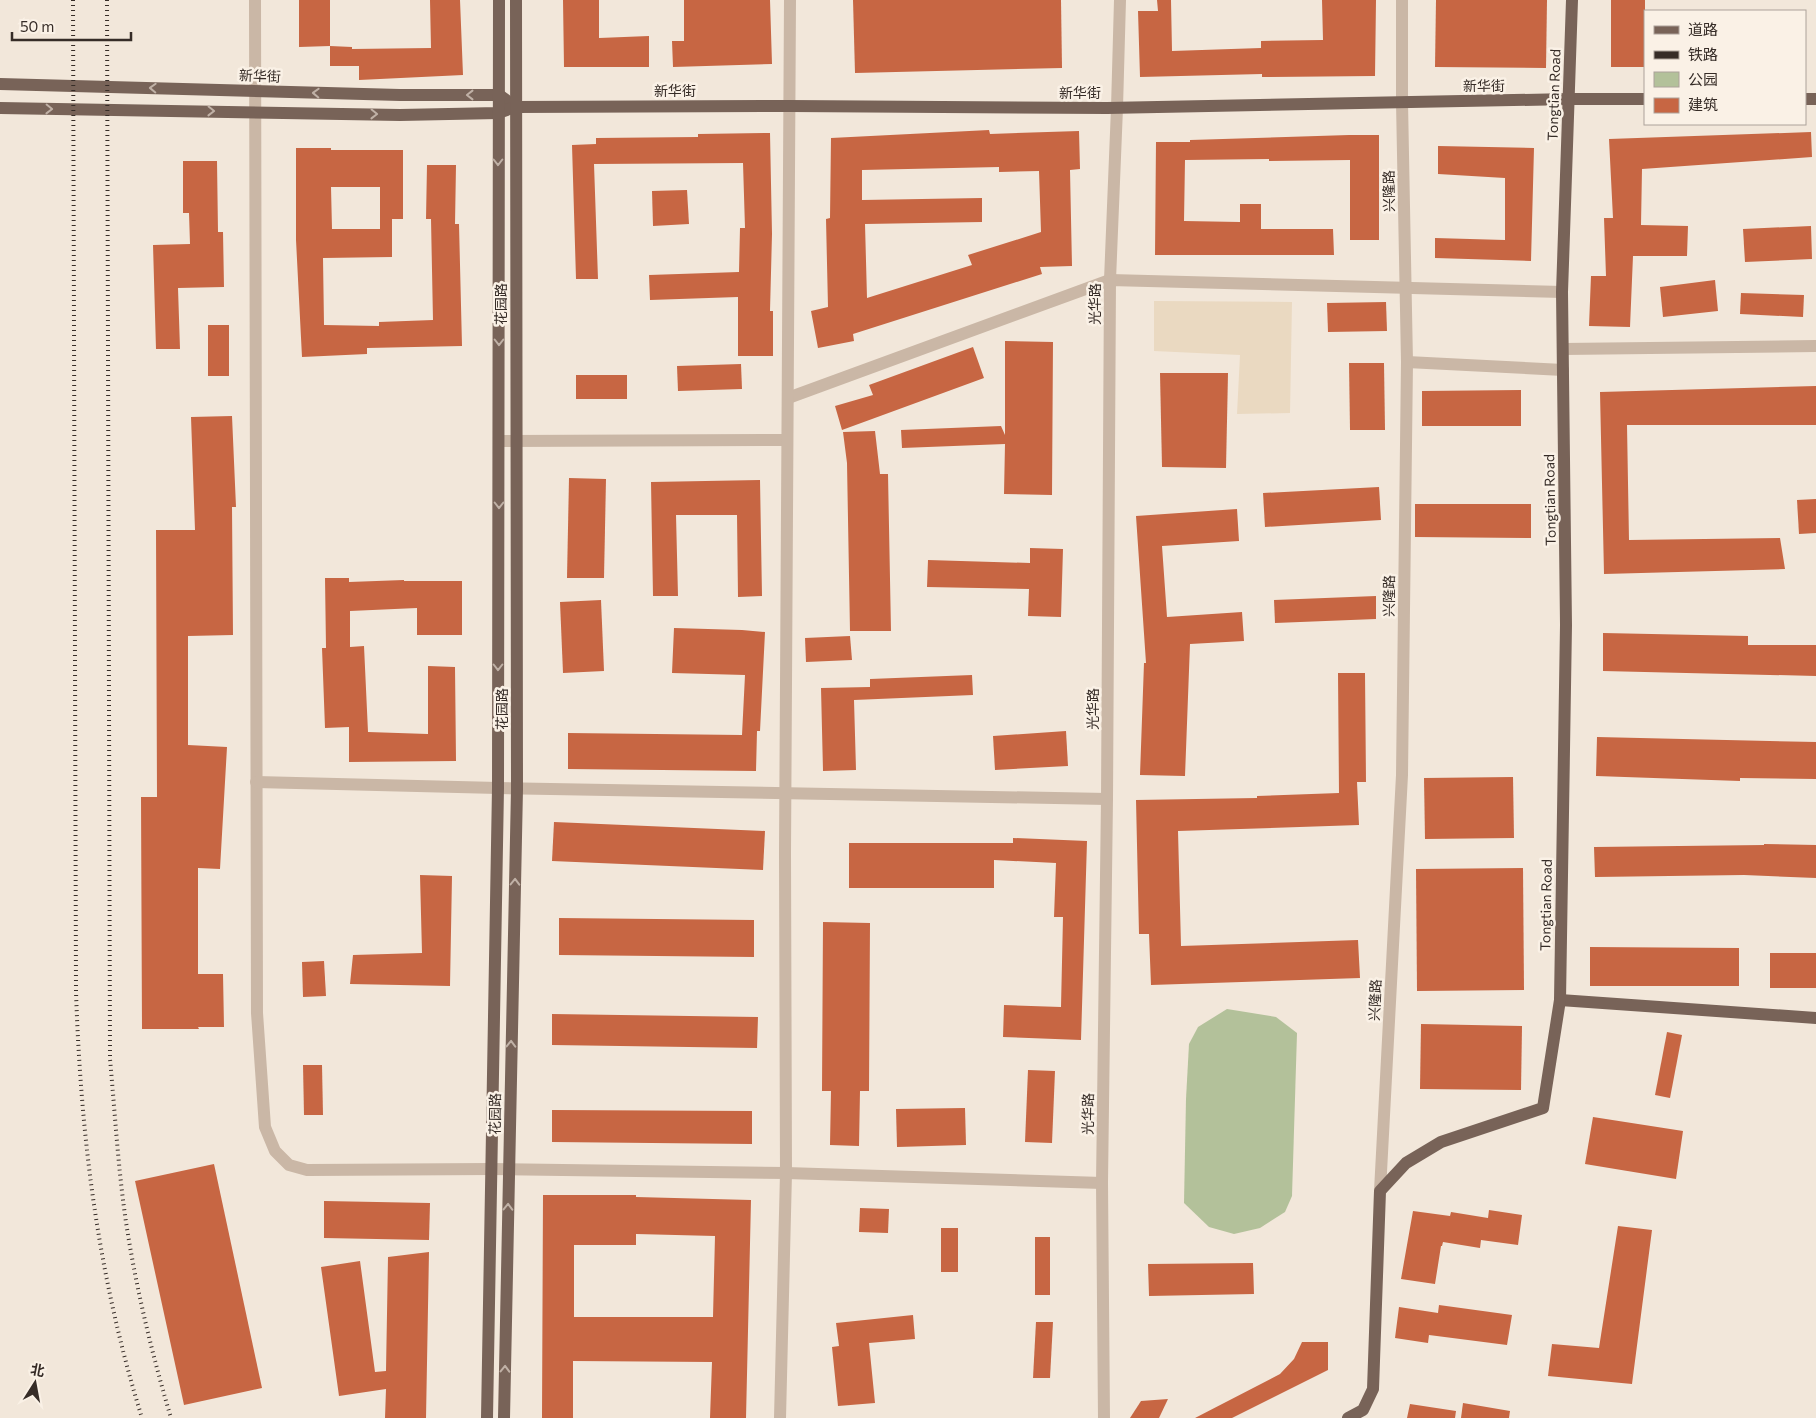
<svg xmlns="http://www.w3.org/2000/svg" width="1816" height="1418" font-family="Commissioner,'Noto Sans SC',sans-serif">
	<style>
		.green { fill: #b3c19a }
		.plaza { fill: #ead9c1 }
		.building { fill: #c76643; fill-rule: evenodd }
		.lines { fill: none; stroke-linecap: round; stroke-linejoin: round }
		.minor { stroke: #cab7a6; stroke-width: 12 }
		.major { stroke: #786358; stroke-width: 12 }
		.rail { stroke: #362c27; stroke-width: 4; stroke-dasharray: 1 4; stroke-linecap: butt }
		.oneway { stroke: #c0b1a6 }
		.labels { text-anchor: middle; stroke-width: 5; stroke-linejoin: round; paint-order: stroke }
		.street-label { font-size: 14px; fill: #362c27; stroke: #faf1e6 }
	</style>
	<rect width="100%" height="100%" fill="#f2e7da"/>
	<!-- green -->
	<path class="green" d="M1227,1009L1276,1017L1297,1033L1292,1196L1285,1212L1260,1228L1234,1234L1209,1227L1184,1203L1186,1099L1189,1044L1198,1027Z"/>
	<!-- plaza -->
	<path class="plaza" d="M1154,301L1292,302L1290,413L1237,414L1240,355L1154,351Z"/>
	<!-- building -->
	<g class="building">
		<path d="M299,0H330V46L299,47Z"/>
		<path d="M430,0H460L463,75L359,80V66H330V46L352,47V49L431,48Z"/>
		<path d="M563,0H599V38L649,36V67H564Z"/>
		<path d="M684,0H770L772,64L673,67L672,41H684Z"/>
		<path d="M853,0H1061L1062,68L855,73Z"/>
		<path d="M1157,0H1171L1172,51L1261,48V41L1323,40L1322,0H1376L1375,76L1262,77V74L1140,77L1138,11H1158Z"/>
		<path d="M1436,0H1547L1546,68L1435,67Z"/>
		<rect x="1611" y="0" width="34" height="67"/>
		<path d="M989,130L990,134L1079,131L1080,169L1070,170L1072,266L1040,267L1042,274L853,334L854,341L818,348L811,311L828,307L826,219L830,218L831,138ZM999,167V172L1039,171L1041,232L968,255L972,265L867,298L865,224L982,222V198L862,200V170Z"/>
		<path d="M1811,132L1812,157L1642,169L1641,225L1688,226L1687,256H1633L1630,327L1589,326L1591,276H1606L1604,218H1613L1609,139Z"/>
		<path d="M770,133L772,234L770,311H773V356H738V297L650,300L649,275L739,272L740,228H745L743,163L594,164L598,279H576L572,145L596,144V138L698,137V134Z"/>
		<path d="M1349,135H1379V240H1350V160L1269,161V159L1185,160L1184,221L1240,222V204H1261V229H1333L1334,255H1155L1156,142H1190V140Z"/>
		<path d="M1438,146L1534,148L1531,261L1435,258V238L1505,240V178L1438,174Z"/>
		<path d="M296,148H331V150H403V219H392V257L323,258L324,325L379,326V322L433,320L431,219H426L427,165H456L455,224H459L462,346L367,348V354L302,357L296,240ZM331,187H380V229H332Z"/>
		<path d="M183,161H217L218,232H223L224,287L178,288L180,349H156L153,245L190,244L189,213H183Z"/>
		<path d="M687,190L689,224L653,226L652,191Z"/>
		<path d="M1811,226L1812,259L1745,262L1743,229Z"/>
		<path d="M1715,280L1718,311L1663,317L1660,287Z"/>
		<path d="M1741,293L1804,295L1803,317L1740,314Z"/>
		<path d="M1386,302L1387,331L1328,332L1327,303Z"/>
		<rect x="208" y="325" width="21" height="51"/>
		<path d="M1005,341L1053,342L1052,495L1004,494L1005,444L902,448L901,430L1001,426L1005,435Z"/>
		<path d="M973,347L984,378L842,430L835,406L873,395L869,385Z"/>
		<path d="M1349,363H1384L1385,430H1350Z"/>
		<path d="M741,364L742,389L678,391L677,366Z"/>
		<path d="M1160,373H1228L1226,468L1162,467Z"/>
		<rect x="576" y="375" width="51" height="24"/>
		<path d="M1816,386V425H1627L1629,540L1780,538L1785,569L1604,574L1600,392Z"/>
		<path d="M1521,390V426H1422V391Z"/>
		<path d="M232,416L236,507H232L233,635L188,636V745L227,747L220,869L198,868V974H223L224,1027H198L199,1029H142L141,797H157L156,530H195L191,417Z"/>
		<path d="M875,431L880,474H888L891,631H850L847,463L843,432Z"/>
		<path d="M569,478L606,479L604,578H567Z"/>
		<path d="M760,480L762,596L738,597L737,515H676L678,596H653L651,482Z"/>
		<path d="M1379,487L1381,520L1265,527L1263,493Z"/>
		<path d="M1816,499V533L1799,534L1797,500Z"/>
		<path d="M1415,504H1531V538L1415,537Z"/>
		<path d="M1237,509L1239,541L1162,546L1167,617L1242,612L1244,641L1190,644L1185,776L1140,775L1144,663H1146L1136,516Z"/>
		<path d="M1030,548L1063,549L1061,617L1028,616L1029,589L927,587L928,560L1030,563Z"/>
		<path d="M325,578H349V582L404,580V581H462V635H417V608L350,611V647L364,646L368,732L428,734V666L455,667L456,761L349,762V727L325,728L322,648H326Z"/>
		<path d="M1376,596V619L1275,623L1274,600Z"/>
		<path d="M601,600L604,671L563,673L560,602Z"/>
		<path d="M674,628L742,630L765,632L760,731H757L756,771L568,769V733L742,735L745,675L672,673Z"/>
		<path d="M1603,633L1748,636V645H1816V676L1603,671Z"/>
		<path d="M850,636L852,660L806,662L805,638Z"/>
		<path d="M1338,673H1365L1366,782H1357L1359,825L1178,831L1181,946L1358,940L1360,978L1151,985L1149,934H1139L1136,800L1257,798V796L1339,793Z"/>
		<path d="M972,675L973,695L854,700L856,770L823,771L821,688L870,687V679Z"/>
		<path d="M1066,731L1068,766L995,770L993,736Z"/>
		<path d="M1597,737L1816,742V779L1740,778V781L1596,776Z"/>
		<path d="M1513,777L1514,838L1425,839L1424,778Z"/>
		<path d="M554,822L765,831L763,870L552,861Z"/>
		<path d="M1013,838L1087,841L1081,1040L1003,1037L1004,1005L1061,1007L1063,917H1054L1056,863L994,860V888H849V843H1013Z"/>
		<path d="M1764,844L1816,845V878L1744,875L1595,877L1594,847L1764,845Z"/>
		<path d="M1523,868L1524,990L1417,991L1416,869Z"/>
		<path d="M420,875L452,876L450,986L350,984L353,955L422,953Z"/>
		<path d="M559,918L754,920V957L559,955Z"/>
		<path d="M823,922L870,923L869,1091H860L859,1146L830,1145L831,1091H822Z"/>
		<path d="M1590,947L1739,948V986H1590Z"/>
		<rect x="1770" y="953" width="46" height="35"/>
		<path d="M324,961L326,996L303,997L302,962Z"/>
		<path d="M552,1014L758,1017L757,1048L552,1045Z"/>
		<path d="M1421,1024L1522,1026L1521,1090L1420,1089Z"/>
		<path d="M1667,1032L1682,1035L1670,1098L1655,1095Z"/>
		<path d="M303,1065H322L323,1115H304Z"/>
		<path d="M1028,1070L1055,1071L1052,1143L1025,1142Z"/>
		<path d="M965,1108L966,1145L897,1147L896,1109Z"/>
		<path d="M552,1110L752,1111V1144L552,1142Z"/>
		<path d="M1593,1117L1683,1131L1676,1179L1585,1164Z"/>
		<path d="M214,1164L262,1388L184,1405L135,1181Z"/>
		<path d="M543,1195H636V1197L751,1200L746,1418H710L712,1362L573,1361V1418H542ZM636,1234L715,1236L713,1317H574V1245H636Z"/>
		<path d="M324,1201L430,1203L429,1240L324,1238Z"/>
		<path d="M860,1208L889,1209L888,1233L859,1232Z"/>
		<path d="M1489,1210L1522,1215L1518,1245L1481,1240L1480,1248L1443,1242L1442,1246H1441L1435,1284L1401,1279L1413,1211L1450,1216L1451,1212L1488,1218Z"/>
		<path d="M1618,1226L1652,1230L1632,1384L1548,1376L1552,1344L1599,1348Z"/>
		<rect x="941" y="1228" width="17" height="44"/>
		<rect x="1035" y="1237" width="15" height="58"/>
		<path d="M429,1252L426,1418H385L386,1389L339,1396L321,1267L360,1261L375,1372L386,1371L388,1257Z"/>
		<path d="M1253,1263L1254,1294L1149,1296L1148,1264Z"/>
		<path d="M1439,1305L1512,1315L1507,1345L1429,1335L1428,1343L1395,1338L1399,1307L1438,1313Z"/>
		<path d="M913,1315L915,1339L869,1343L875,1403L838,1406L832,1347L839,1346L836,1323Z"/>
		<path d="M1036,1322H1053L1050,1378H1033Z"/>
		<path d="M1302,1342H1328V1370L1232,1418H1195L1280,1374L1294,1359Z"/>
		<path d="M1168,1399L1159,1418H1130L1141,1401Z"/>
		<path d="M1463,1403L1510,1411L1509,1418H1461Z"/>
		<path d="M1410,1404L1456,1411L1455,1418H1407Z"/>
	</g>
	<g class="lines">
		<!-- minor -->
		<g class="minor">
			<path d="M255,0L257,1013L265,1127L275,1151L289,1165L307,1170L492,1169L786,1173L1102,1183"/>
			<path d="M1563,349L1816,346"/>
			<path d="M1407,362L1563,370"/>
			<path d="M788,398L1110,280L1562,292"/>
			<path d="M499,441L787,440"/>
			<path d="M256,782L498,788L1107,799"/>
			<path d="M1380,1191L1402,775L1407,362L1402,102V0"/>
			<path d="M780,1418L786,1173L785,854L790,0"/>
			<path d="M1104,1418L1102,1183L1107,799L1110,280L1117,108L1120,0"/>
		</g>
		<!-- major -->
		<g class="major">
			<path d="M0,84L400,95H499L506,100"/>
			<path d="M1805,99H1816"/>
			<path d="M0,108L400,115L498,113L515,107L790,106L1107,108L1570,99H1645"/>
			<path d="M1560,1000L1816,1018"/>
			<path d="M487,1418L498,788L499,0"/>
			<path d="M504,1418L517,789L516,0"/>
			<path d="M1348,1418L1363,1410L1373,1389L1380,1191L1406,1163L1441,1142L1543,1108L1560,1000L1566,625L1562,292L1572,0"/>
		</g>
		<!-- rail -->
		<g class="rail">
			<path d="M73,0L76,992C81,1140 98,1276 142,1418"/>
			<path d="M107,0L110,1059C115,1113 118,1168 126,1222C136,1288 152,1354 171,1418"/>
		</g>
	</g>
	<!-- one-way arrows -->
	<defs><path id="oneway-chevron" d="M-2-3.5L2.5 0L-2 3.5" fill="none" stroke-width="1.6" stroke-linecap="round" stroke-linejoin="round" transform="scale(1.25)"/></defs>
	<g class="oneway">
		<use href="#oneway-chevron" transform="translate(153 88) rotate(-178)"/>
		<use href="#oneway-chevron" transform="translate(316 93) rotate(-178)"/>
		<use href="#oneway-chevron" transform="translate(470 95) rotate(180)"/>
		<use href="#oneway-chevron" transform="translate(49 109) rotate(1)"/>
		<use href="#oneway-chevron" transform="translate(211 111) rotate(1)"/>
		<use href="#oneway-chevron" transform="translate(374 114) rotate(1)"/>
		<use href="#oneway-chevron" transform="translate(498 162) rotate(90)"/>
		<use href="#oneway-chevron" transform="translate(499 342) rotate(90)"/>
		<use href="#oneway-chevron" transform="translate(499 505) rotate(90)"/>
		<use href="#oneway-chevron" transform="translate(498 667) rotate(90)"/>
		<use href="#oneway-chevron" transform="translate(515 882) rotate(-89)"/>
		<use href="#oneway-chevron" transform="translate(511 1044) rotate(-89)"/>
		<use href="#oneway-chevron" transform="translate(508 1207) rotate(-89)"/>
		<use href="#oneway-chevron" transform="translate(505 1369) rotate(-89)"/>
	</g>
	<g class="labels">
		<!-- street labels -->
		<g class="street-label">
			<text transform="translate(260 76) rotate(2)" y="5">新华街</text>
			<text transform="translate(1484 86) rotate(-1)" y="5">新华街</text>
			<text x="675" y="96">新华街</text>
			<text x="1080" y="98">新华街</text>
			<text transform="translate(1554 95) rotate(-88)" y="5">Tongtian Road</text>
			<text transform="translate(1389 191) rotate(-91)" y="5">兴隆路</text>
			<text transform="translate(501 304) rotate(-90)" y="5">花园路</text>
			<text transform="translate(1095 304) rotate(-90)" y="5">光华路</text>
			<text transform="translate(1550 500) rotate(-91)" y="5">Tongtian Road</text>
			<text transform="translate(1389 596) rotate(-89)" y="5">兴隆路</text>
			<text transform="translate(502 709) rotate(-90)" y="5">花园路</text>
			<text transform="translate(1093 709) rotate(-90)" y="5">光华路</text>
			<text transform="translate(1546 905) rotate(-89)" y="5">Tongtian Road</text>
			<text transform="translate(1375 1000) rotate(-87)" y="5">兴隆路</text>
			<text transform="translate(495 1114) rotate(-89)" y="5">花园路</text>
			<text transform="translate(1088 1114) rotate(-89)" y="5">光华路</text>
		</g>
	</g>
	<!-- legend -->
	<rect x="1644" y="10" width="162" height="115" fill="#faf1e6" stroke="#aca29a"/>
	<rect x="1654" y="26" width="25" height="8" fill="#786358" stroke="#aca29a"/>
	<text x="1688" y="35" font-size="15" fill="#362c27">道路</text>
	<rect x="1654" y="51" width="25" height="8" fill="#362c27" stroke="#aca29a"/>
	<text x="1688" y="60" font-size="15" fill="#362c27">铁路</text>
	<rect x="1654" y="72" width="25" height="15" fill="#b3c19a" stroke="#aca29a"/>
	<text x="1688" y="85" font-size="15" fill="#362c27">公园</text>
	<rect x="1654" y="98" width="25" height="15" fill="#c76643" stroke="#aca29a"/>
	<text x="1688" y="110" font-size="15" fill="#362c27">建筑</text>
	<!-- north arrow -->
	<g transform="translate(35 1383) rotate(11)" stroke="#faf1e6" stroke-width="4" paint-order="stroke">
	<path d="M0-4L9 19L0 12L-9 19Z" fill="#362c27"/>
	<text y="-8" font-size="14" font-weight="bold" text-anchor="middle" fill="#362c27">北</text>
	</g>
	<!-- scale -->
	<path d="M12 32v8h119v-8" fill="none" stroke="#362c27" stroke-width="2.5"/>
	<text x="20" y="32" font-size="15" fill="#362c27" stroke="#faf1e6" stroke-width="4" paint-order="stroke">50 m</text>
</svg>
